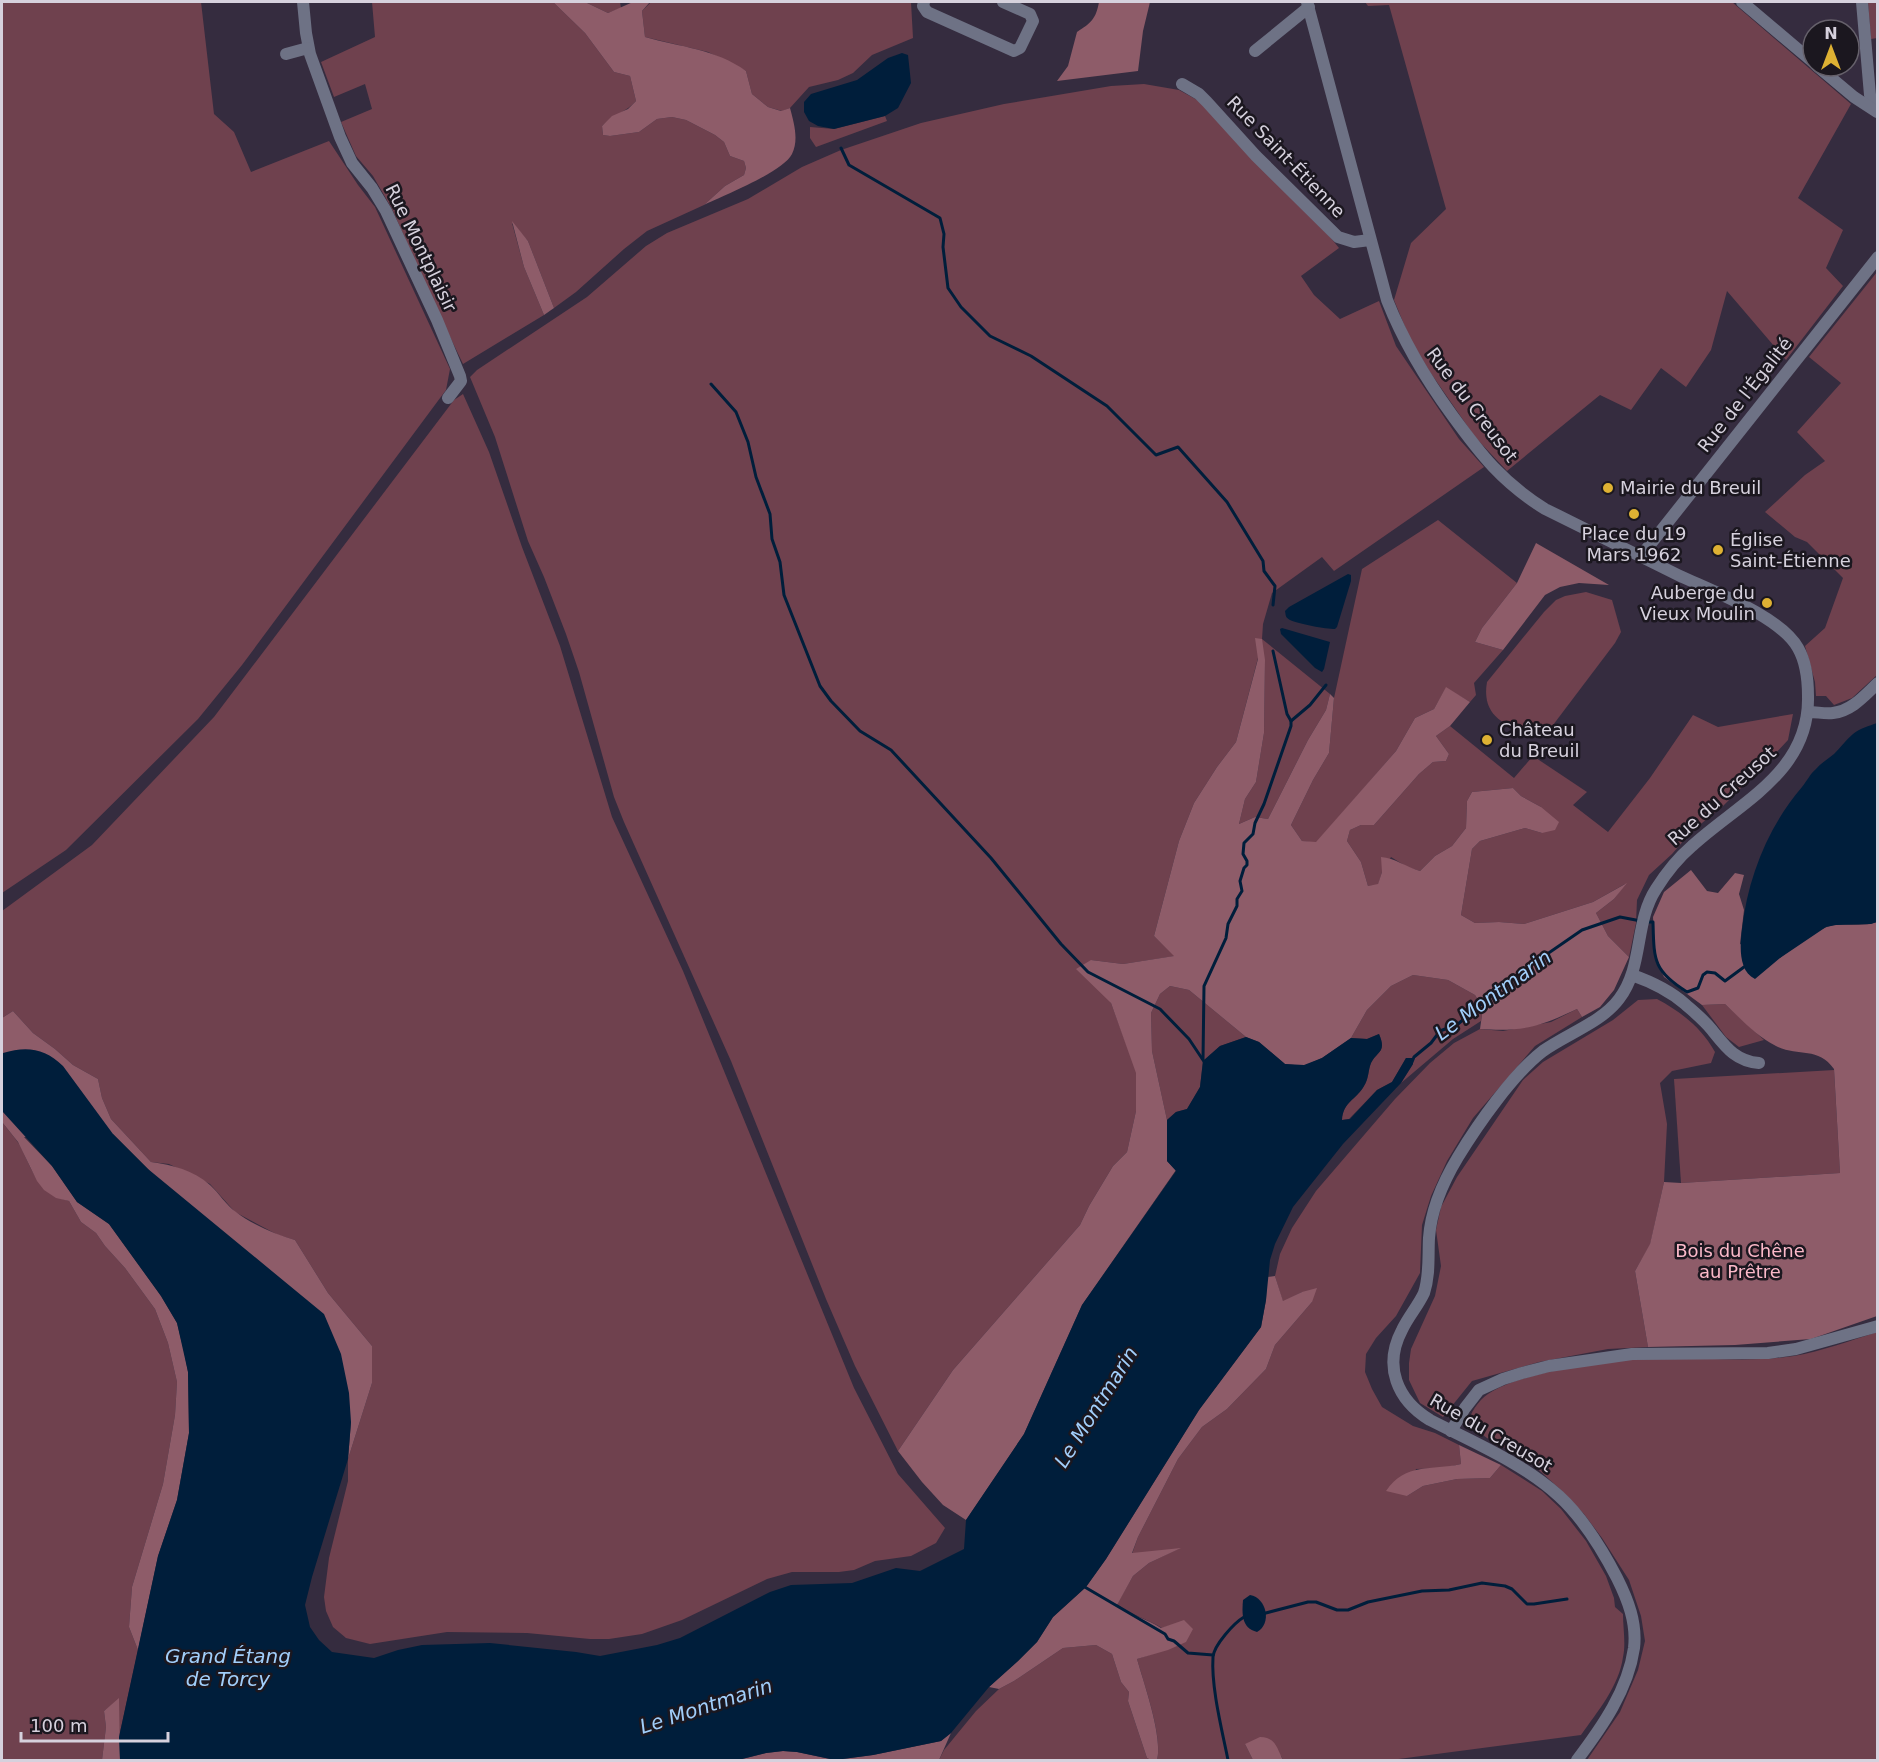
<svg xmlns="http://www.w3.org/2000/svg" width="1879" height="1762" font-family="'DejaVu Sans',sans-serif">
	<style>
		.green { fill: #6f414e }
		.forest { fill: #8e5c69 }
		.water { fill: #001e3b }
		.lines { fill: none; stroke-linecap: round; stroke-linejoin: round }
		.stream { stroke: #001e3b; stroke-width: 3 }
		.minor { stroke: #6e7285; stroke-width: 12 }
		.poi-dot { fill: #deb133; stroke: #1b171f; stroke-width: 2 }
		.labels { text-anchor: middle; stroke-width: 5; stroke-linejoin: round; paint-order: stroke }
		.street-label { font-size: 18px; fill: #d6d1dd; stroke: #1b171f }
		.poi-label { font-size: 18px; fill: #d6d1dd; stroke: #1b171f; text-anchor: start }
		.park-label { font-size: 18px; fill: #fbb9c9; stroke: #1b171f }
		.water-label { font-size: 20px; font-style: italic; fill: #a1cefa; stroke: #1b171f }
	</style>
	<rect width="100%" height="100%" fill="#352c3f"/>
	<!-- green -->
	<g class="green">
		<path d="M2,2H201L214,114L234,132L251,172L329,141L358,185L375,207L450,369L446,390L242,665L198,719L66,850L2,893Z"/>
		<path d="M372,2H553L585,33L614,72L630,76L636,101C626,112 614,115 602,126L603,135L610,136L639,132L657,119L672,117L686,120L715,135L724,142L730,156L744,161L746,168L744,175L725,186L704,205L647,231L624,249L576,292L554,308L528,241L512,223L524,267L544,315L463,364L430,295L392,209L373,176L356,156L341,122L372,109L365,84L334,97L321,62L375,37Z"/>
		<path d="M585,2H620L621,8L608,13Z"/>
		<path d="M651,2H911L913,38L872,55L853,73L838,80L809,87L790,108L782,111L768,107L752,94L746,71L708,52L645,37L642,11Z"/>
		<path d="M1365,2H1732L1851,104L1798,198L1843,230L1826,268L1843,286L1786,360L1727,291L1711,350L1686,387L1661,368L1631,410L1600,395L1507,471L1475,437L1430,372L1410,339L1394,300L1411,243L1446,209L1389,5L1368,6Z"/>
		<path d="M1868,2H1877V38L1871,39Z"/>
		<path d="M1144,84L1179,90L1199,101L1330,237L1339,248L1301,276L1314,295L1340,319L1379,301L1396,346L1459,439L1484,467L1334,571L1322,557L1272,593L1263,624L1262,639L1330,694L1326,710L1308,740L1268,819L1255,817L1239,824L1245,799L1256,782L1264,733L1265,660L1258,658L1236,742L1217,767L1194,803L1179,841L1154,936L1175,956L1123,964L1091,960L1111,1003L1137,1073L1136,1111L1127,1152L1113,1166L1089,1206L1080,1225L953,1370L898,1451L855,1366L826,1299L731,1061L624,822L614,797L579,672L566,634L544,577L528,541L495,437L470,377L477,370L587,297L646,246L667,233L748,199L802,167L841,150L921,123L1004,104L1111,86Z"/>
		<path d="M885,116L887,121L816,147L810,138V127L834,129Z"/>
		<path d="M1877,272V675L1852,698L1834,705L1826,696H1816L1815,682L1805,646L1825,628L1843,578L1807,542L1795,537L1765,512L1805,475L1825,461L1797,432L1841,383L1809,357Z"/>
		<path d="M463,394L489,452L522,547L560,646L612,817L683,971L854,1388L898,1474L945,1528L936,1543L911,1556L875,1561L854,1570L839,1572H792L767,1579L682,1620L642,1634L609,1639H590L527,1633L447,1632L370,1644L346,1638L333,1627L326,1611L324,1597L329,1558L348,1481V1459L372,1383V1346L328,1293L295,1240L278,1235L235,1212L210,1184L169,1164L151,1162L111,1119L102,1098L98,1079L73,1065L55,1049L33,1033L13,1011L2,1018V911L92,845L214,717L454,400Z"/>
		<path d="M1438,520L1517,583L1482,628L1475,642L1503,650L1474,683L1476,695L1470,702L1446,688L1434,709L1415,718L1396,751L1316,843L1302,841L1291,825L1313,780L1329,753L1334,698L1362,569Z"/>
		<path d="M1586,592L1612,600L1621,632L1615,643L1547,733C1515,731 1480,722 1487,682L1544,612L1556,600L1565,596Z"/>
		<path d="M1793,714L1788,740L1773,756L1722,807L1692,831L1672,854L1649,875L1637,900L1636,923L1629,957L1608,936L1596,913L1614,899L1625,884L1593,902L1524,924L1499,922L1475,923L1461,915L1472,849L1480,841L1525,828L1542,833L1541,807L1521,796L1513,788L1472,792L1467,801L1466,828L1452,846L1435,856L1420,871L1407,867L1391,857L1382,872L1378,885L1368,886L1361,862L1347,841L1350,830L1361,825H1374L1419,774L1433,762L1446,761L1449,754L1436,736L1450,726L1514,778L1533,756L1587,792L1573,805L1608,832L1650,778L1693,715L1718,727Z"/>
		<path d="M1413,975L1448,980L1475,995L1483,1008L1481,1021L1453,1039L1401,1083L1413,1064L1406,1058L1392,1082L1377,1090L1349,1119L1342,1120C1343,1101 1356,1100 1364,1086C1369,1079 1368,1070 1371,1063C1377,1051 1387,1053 1379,1034L1367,1039L1351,1038L1367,1010L1391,986Z"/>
		<path d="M1170,986L1189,990L1246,1037L1220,1046L1203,1061L1200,1087L1187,1109L1176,1112L1167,1120L1152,1051L1151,1013L1160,994Z"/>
		<path d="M1657,999C1681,1012 1701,1027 1715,1052L1711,1063L1672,1071L1660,1083L1667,1124L1664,1182L1650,1245L1635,1271L1648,1347L1608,1349L1539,1362L1472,1381L1443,1417L1420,1403L1409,1380V1363L1411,1349L1435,1296L1441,1266L1436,1230L1441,1207L1457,1177L1523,1080L1543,1062L1613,1020L1638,1000Z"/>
		<path d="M1725,1004L1764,1040L1739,1047L1726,1037L1702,1005Z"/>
		<path d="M1577,1009L1582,1017L1535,1046L1473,1118L1447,1161L1431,1196L1422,1225L1420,1273L1396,1316L1376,1338L1366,1354L1365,1372L1372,1389L1382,1407L1413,1426L1435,1433L1459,1445L1461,1464L1444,1468L1416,1469L1407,1496L1423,1486L1457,1479L1490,1478L1501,1465L1542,1491L1561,1509L1586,1541L1606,1576L1614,1598L1615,1607L1623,1614C1623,1628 1626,1644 1623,1657C1619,1686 1598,1711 1581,1735L1391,1760H1283L1281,1756L1245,1744L1253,1760H1157C1163,1736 1144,1684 1137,1659L1152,1654L1184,1621L1162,1628C1147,1619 1131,1615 1117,1604L1133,1576L1149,1563L1178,1549L1132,1554L1138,1537L1178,1459L1202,1427L1227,1409L1266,1369L1275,1345L1312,1302L1302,1292L1283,1302L1275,1276L1280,1254L1292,1228L1316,1191L1395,1099L1430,1063L1454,1043L1480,1029L1503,1031L1551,1022Z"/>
		<path d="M1834,1070L1840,1173L1681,1183L1674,1079Z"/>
		<path d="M2,1122C7,1129 14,1136 19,1144C33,1170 36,1192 69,1201L81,1222L96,1233L105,1246L125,1268L155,1309L168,1343L177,1382L175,1415L163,1484L132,1587L129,1627L138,1650L119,1737V1699L104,1711L106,1727L102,1760H2Z"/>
		<path d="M1877,1332V1760H1587L1620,1712L1638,1670L1645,1641L1641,1616L1629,1580L1602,1538L1584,1514L1562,1491L1530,1462L1487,1438L1468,1424C1470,1413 1478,1401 1488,1394C1519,1373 1600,1361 1638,1359C1690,1355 1742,1364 1794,1356C1822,1351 1850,1341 1877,1332Z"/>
		<path d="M1096,1645L1112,1654L1121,1682L1129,1692L1128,1701L1147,1758L1151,1760H939L944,1750L976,1711L999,1689L1014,1681L1063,1648Z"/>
	</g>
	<!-- forest -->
	<g class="forest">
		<path d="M553,2H585L608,13L633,2H650L642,11L645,37C680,47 716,49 746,71L752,94L768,107L781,111L790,108C794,123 799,140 792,154C783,172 723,196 704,205L725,186L744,175L746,168L744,161L730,156L724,142L715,135L686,120L672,117L657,119L639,132L610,136L603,135L602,126L612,116L628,109L636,101L630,76L614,72L585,33Z"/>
		<path d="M1099,2H1150L1143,31L1138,71L1057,81L1068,66L1077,32C1091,23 1096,19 1099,2Z"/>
		<path d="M512,221L528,241L554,308L544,315L524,267Z"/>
		<path d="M1536,543L1609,585L1579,583L1560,587L1545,595L1503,650L1475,642L1482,628L1517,583Z"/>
		<path d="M1255,638L1262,639L1265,660L1264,733L1256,782L1245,799L1239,824L1255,817L1268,819L1308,740L1326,710L1330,694L1334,698L1329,753L1313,780L1291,825L1302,841L1316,842L1396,751L1415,718L1434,709L1446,687L1470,702L1450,726L1436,736L1449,754L1446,761L1433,762L1419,774L1374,825H1361L1350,830L1347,841L1361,862L1368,886L1378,884L1382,872L1381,857C1395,858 1406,867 1420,871L1435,856L1452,846L1466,828L1467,801L1472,792L1513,788L1521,796L1541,807L1559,822L1555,830L1542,833L1525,828L1480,841L1472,849L1461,915L1475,923L1499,922L1524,924L1593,902L1627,883L1614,899L1596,913L1608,936L1629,957L1614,990L1600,1007L1582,1017L1577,1009C1539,1027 1522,1032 1480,1029L1483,1008L1475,995L1448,980L1413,975L1391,986L1367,1010L1351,1038L1322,1058L1304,1066L1285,1064L1259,1042L1246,1037L1189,990L1170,986L1160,994L1151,1013L1152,1051L1167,1120V1161L1176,1170L1082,1305L1024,1434L966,1520L943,1505L922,1482L898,1451L953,1370L1080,1225L1089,1206L1113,1166L1127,1152L1136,1111V1073L1111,1003L1076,969L1091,960L1123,964L1174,956L1154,936L1179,841L1194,803L1217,767L1236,742L1258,659Z"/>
		<path d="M1691,870L1707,891L1718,893L1735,873L1744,875L1739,894L1744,910L1740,944L1780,958C1794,947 1817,928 1834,925C1848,923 1863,927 1877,922V1316L1811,1339L1735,1345L1648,1347L1635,1271L1650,1244L1664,1182L1681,1183L1840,1173L1834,1069C1818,1046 1797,1057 1776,1046C1756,1036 1741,1019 1725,1004L1702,1005L1664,977L1655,958L1653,917L1664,892Z"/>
		<path d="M13,1011L33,1033L55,1049L73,1065L98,1079L102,1098L111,1119L151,1162C173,1165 193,1170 210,1185C219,1193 226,1205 236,1212C253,1225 275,1234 295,1240L328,1293L372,1346V1383L348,1459L351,1422L148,1169L113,1134L24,1137L52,1166L77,1202L109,1224L161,1296L177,1323L184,1351L188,1372L189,1433L177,1500L158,1556L138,1650L129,1627L132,1587L163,1484L175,1415L177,1382L168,1343L155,1309L125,1268L105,1246L96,1233L81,1222L69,1201L56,1198L44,1190L37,1181L18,1142L2,1122V1018Z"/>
		<path d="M1275,1276L1283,1301L1302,1292L1317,1288L1312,1302L1275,1345L1266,1369L1227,1409L1202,1427L1178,1459L1138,1537L1132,1553L1181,1548L1149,1563L1133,1576L1117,1605C1131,1615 1147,1619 1161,1628L1184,1620L1193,1629L1186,1642L1168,1650L1137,1659C1144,1684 1163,1737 1157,1760H1151L1147,1758L1128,1701L1129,1692L1121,1682L1112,1654L1096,1645L1063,1648L1014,1681L999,1689L989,1687L1018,1661L1037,1642L1053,1617L1086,1587L1106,1559L1199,1410L1261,1327L1266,1300L1267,1277Z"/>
		<path d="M1459,1445L1501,1465L1490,1478L1457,1479L1423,1486L1407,1496L1386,1491C1406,1462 1431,1471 1461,1464Z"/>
		<path d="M119,1698L120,1760H102L106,1727L104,1711Z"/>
		<path d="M951,1733L939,1760H738L766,1753L783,1751L797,1752L835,1760L873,1755L941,1741Z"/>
		<path d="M1260,1737C1276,1737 1277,1749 1283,1760H1253L1245,1744Z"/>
	</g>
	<!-- water -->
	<g class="water">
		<path d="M902,53L908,55L911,83L898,108L885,116L834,129L818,126L809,121L804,112V102L811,94L857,80L888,58Z"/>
		<path d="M1348,574L1351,575V581L1337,627L1335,629C1326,629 1298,624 1290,620C1285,617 1286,616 1285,611L1289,607Z"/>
		<path d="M1282,628L1330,642L1324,669L1322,672L1315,668L1281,634L1280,629Z"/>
		<path d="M1877,723V922L1871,924L1836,925L1826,927L1780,958L1755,979C1738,971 1740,945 1742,929C1748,877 1768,827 1802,787C1807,781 1810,774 1816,769C1821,763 1828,759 1834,754C1840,748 1846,740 1853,734C1860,728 1869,726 1877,723Z"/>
		<path d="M1379,1034C1387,1053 1377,1051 1371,1063C1368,1070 1369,1078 1364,1086C1356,1100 1343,1102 1342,1120L1350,1119L1377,1090L1392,1082L1406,1058H1413V1064L1401,1083L1343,1144L1293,1207L1275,1244L1270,1260L1266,1300L1261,1327L1199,1410L1106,1559L1086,1587L1053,1617L1037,1642L1018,1661L989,1687L951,1733L941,1741L873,1755L835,1760L797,1752L783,1751L766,1753L738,1760H120L119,1737L158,1556L177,1500L189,1433L188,1372L177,1323L161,1296L109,1224L77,1202L52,1166L2,1111L3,1053C26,1046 45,1048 63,1066L113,1134L148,1169L324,1314L341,1354L349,1393L351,1422L348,1459L312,1577L305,1605L310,1627L319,1640L332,1652L374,1658L398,1650L422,1645L490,1643L576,1652L600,1656L657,1645L680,1638L770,1592L791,1585L852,1583L896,1568L920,1571L964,1549L966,1520L1024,1434L1082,1305L1176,1171L1167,1161V1120L1176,1112L1187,1109L1200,1087L1203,1061L1220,1046L1246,1037L1259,1042L1285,1064L1304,1065L1322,1058L1351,1038L1367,1039Z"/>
		<path d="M1250,1595C1267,1598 1272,1624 1257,1632C1241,1628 1242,1613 1243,1600Z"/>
	</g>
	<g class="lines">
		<!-- stream -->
		<g class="stream">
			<path d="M841,148L849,165L940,218L944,234L943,247L948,288L961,307L990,336L1031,356L1107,406L1156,455L1178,447L1227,502L1263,561L1264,571L1275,586L1273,605"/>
			<path d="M711,384L736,412L748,442L756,477L770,514L772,539L780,562L784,595L820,686L831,701L860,731L891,750L991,858L1061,944L1088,972L1160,1009L1189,1039L1205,1063"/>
			<path d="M1291,721L1310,705L1326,685"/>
			<path d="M1647,922H1653C1654,960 1653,971 1687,992L1698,988L1703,975L1707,972L1715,973L1725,981L1744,967"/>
			<path d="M1203,1059L1204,986L1226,938L1228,924L1237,906V899L1242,891L1240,881L1244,868L1247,865V861L1243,854L1244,843L1253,834L1255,823L1264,804L1291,726V721L1287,714L1273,651"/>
			<path d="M1412,1062L1414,1057L1431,1043L1440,1031L1458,1024L1511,979L1582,930L1620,917L1641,921"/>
			<path d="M1083,1586L1165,1634L1168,1639L1174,1641L1188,1653L1213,1655"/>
			<path d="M1262,1614L1308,1602H1316L1337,1610H1348L1368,1602L1422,1591L1449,1590L1482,1583L1505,1586L1512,1589L1527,1604H1534L1567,1599"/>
			<path d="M1228,1760C1222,1730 1211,1687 1213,1657C1214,1645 1234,1623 1244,1617"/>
		</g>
		<!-- minor -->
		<g class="minor">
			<path d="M303,2L306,33L310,54L340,137L352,163L372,188L386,211L437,320L460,376L461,381L448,398"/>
			<path d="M924,2L923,6L927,12L1014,51L1020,48L1033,21L1030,14L1003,2"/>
			<path d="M1307,2L1387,300C1404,343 1425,378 1452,415C1481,455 1502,482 1545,509C1589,531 1634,553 1678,575C1712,591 1780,616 1798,648C1806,662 1808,681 1808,696C1810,772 1740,802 1692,846C1678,858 1666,873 1656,889C1634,923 1644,966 1619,999C1602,1022 1567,1034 1543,1051C1513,1074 1478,1124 1458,1157C1443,1182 1431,1208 1429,1238C1428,1256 1430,1275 1424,1293C1418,1306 1408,1317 1402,1330C1383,1366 1397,1400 1430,1420C1473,1442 1523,1463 1559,1496C1583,1518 1602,1549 1617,1578C1628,1600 1637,1623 1634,1648C1628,1690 1602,1727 1577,1760"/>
			<path d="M1742,2L1813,62"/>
			<path d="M1862,2L1870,95L1876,110"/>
			<path d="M1255,51L1309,7"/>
			<path d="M286,54L308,48"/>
			<path d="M1817,66L1854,97L1877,112"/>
			<path d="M1182,84L1199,94L1207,102L1256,156L1338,237L1354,242L1370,240"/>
			<path d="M1641,556L1878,257"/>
			<path d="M1809,712C1817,712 1825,714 1833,713C1852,711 1865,695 1878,683"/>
			<path d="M1632,975C1652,982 1669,990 1685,1004C1694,1012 1704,1020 1712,1030C1725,1046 1735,1061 1759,1063"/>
			<path d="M1451,1431L1465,1408L1479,1390L1503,1379L1522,1373L1549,1366L1632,1354L1768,1353L1796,1349L1878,1326"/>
		</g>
	</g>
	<!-- markers -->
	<g class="poi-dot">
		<circle cx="1608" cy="488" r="6"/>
		<circle cx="1634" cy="514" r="6"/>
		<circle cx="1718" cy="550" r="6"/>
		<circle cx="1767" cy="603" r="6"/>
		<circle cx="1487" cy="740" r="6"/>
	</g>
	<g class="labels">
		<!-- street labels -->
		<g class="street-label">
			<text transform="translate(1286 157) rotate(46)" y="6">Rue Saint-Étienne</text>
			<text transform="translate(421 248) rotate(64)" y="6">Rue Montplaisir</text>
			<text transform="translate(1745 395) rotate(-52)" y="6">Rue de l'Égalité</text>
			<text transform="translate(1472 405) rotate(53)" y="6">Rue du Creusot</text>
			<text transform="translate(1722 796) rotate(-42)" y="6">Rue du Creusot</text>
			<text transform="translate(1491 1433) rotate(30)" y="6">Rue du Creusot</text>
		</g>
		<!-- poi labels -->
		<g class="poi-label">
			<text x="1620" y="494">Mairie du Breuil</text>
			<text x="1634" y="540" text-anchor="middle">Place du 19<tspan x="1634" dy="21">Mars 1962</tspan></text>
			<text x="1730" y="546">Église<tspan x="1730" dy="21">Saint-Étienne</tspan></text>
			<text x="1755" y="599" text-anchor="end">Auberge du<tspan x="1755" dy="21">Vieux Moulin</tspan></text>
			<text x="1499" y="736">Château<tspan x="1499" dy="21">du Breuil</tspan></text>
		</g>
		<!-- park labels -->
		<g class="park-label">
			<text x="1740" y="1257">Bois du Chêne<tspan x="1740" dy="21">au Prêtre</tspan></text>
		</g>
		<!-- water labels -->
		<g class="water-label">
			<text transform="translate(1493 995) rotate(-36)" y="7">Le Montmarin</text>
			<text transform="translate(1096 1407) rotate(-58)" y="7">Le Montmarin</text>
			<text x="228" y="1663">Grand Étang<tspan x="228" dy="23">de Torcy</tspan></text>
			<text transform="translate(706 1706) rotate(-18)" y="7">Le Montmarin</text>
		</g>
	</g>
	<!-- border -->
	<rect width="1879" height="1762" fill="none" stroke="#d6d1dd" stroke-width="6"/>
	<!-- north arrow -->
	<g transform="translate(1831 48)"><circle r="28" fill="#1b171f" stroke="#66616b" stroke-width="1.5"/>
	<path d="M0-4.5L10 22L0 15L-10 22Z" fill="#deb133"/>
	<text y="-9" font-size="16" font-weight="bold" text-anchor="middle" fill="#d6d1dd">N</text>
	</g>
	<!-- scale -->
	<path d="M21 1732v9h147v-9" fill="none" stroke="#d6d1dd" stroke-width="3"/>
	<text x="30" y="1732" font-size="18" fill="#d6d1dd" stroke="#1b171f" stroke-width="4.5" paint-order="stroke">100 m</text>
</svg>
